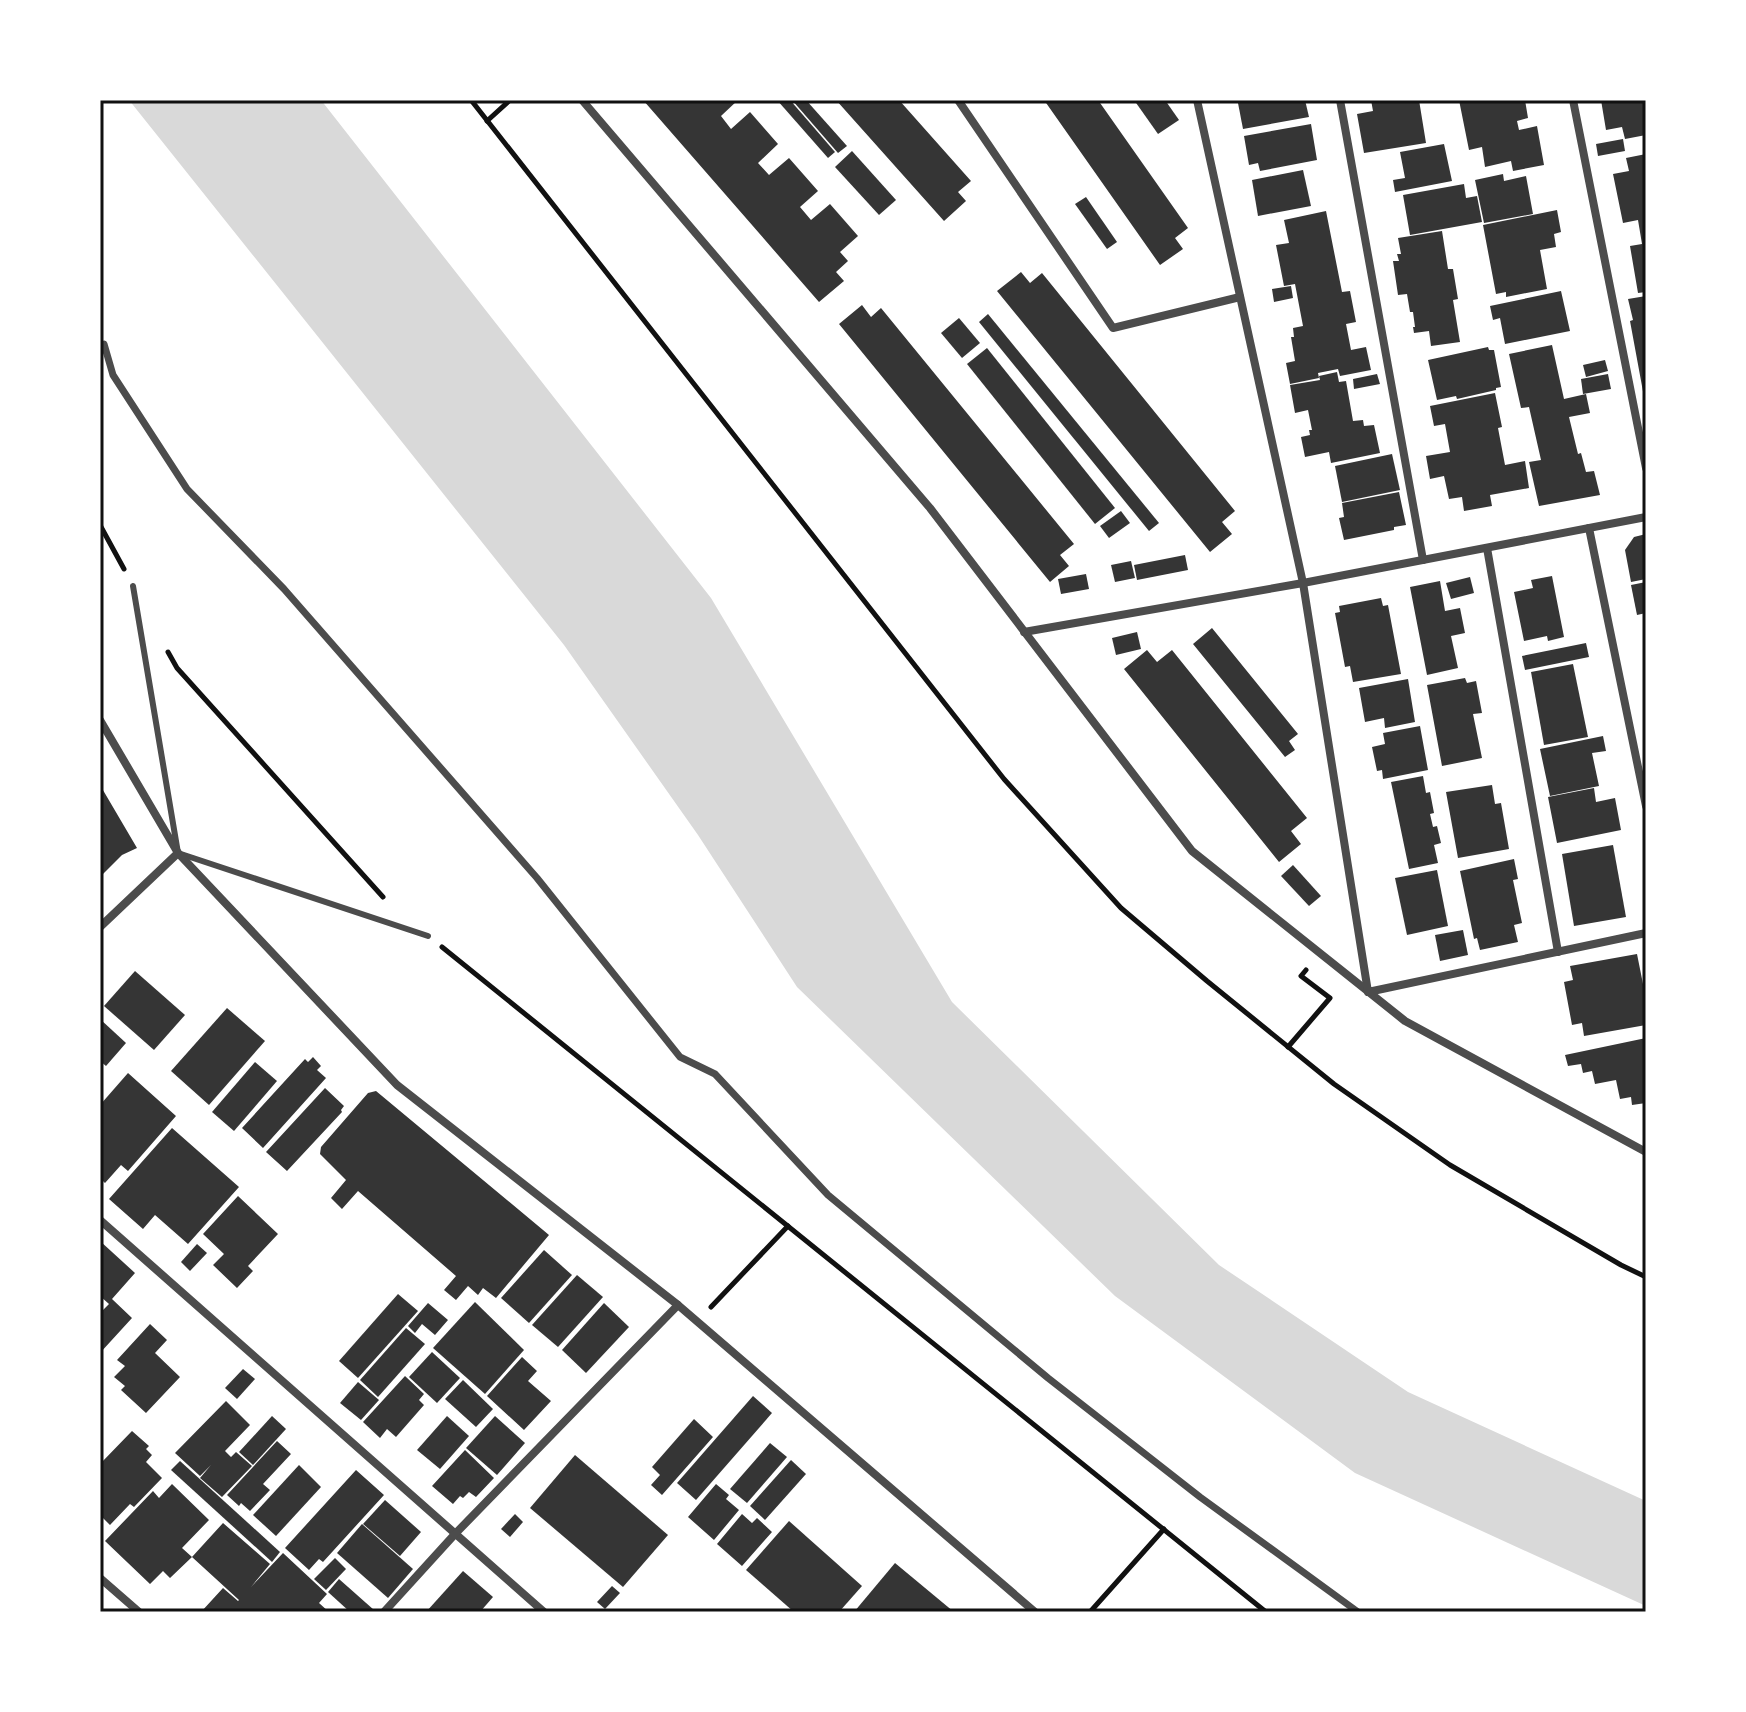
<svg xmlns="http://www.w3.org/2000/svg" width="1746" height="1712" font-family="Signika,sans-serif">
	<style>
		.water { fill: #d9d9d9 }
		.building { fill: #353535 }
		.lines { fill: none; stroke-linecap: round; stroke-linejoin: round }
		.path { stroke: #111; stroke-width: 5 }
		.service { stroke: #4c4c4c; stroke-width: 6 }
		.pedestrian { stroke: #4c4c4c; stroke-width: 7 }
		.minor { stroke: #4c4c4c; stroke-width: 8 }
		.neatline { fill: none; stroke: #111; stroke-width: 3 }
	</style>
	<rect width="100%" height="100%" fill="#fff"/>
	<!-- water -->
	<path class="water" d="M129,100H321L711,598L952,1002L1219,1265L1408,1392L1646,1501V1606L1355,1473L1115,1296L797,987L698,835L564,645Z"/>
	<!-- building -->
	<g class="building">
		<path d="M643,100H738L721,116L731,129L750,112L778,144L758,163L769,175L789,158L818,191L800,207L811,220L830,204L858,236L840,252L848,261L836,272L844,281L819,302Z"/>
		<path d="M777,100H790L835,152L828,158Z"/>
		<path d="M792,100H806L847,146L838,153Z"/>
		<path d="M836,100H899L971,181L958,192L966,201L944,221Z"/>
		<path d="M1044,100H1098L1188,228L1175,238L1183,249L1160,265Z"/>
		<path d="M1134,100H1165L1179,120L1158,134Z"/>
		<path d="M1252,100H1305L1309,117L1243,129L1238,103Z"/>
		<path d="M1371,100H1419L1426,143L1364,153L1357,114L1373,111Z"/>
		<path d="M1459,100H1525L1528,118L1517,121L1519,130L1537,126L1544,165L1513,171L1511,161L1485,167L1482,147L1469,150Z"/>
		<path d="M1601,100H1646V135L1625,139L1622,127L1606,130Z"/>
		<path d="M1311,124L1317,160L1260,171L1258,163L1249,165L1244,136Z"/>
		<path d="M1623,139L1625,151L1598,156L1596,144Z"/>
		<path d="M1444,144L1452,181L1395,192L1393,180L1405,178L1400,152Z"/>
		<path d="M852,151L896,200L879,215L835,167Z"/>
		<path d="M1646,154V292L1638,293L1630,246L1642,244L1638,220L1623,223L1613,174L1629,171L1626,158Z"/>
		<path d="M1303,170L1311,206L1258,216L1252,180Z"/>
		<path d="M1503,174L1504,181L1526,176L1533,214L1484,223L1475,180Z"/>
		<path d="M1464,184L1466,198L1477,196L1482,222L1410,235L1403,195Z"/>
		<path d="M1086,197L1117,242L1107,249L1075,204Z"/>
		<path d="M1557,210L1561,232L1554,234L1556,247L1540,250L1547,289L1506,297V292L1496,294L1483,225Z"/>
		<path d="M1326,211L1342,292L1350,291L1356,322L1346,324L1351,350L1366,347L1371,370L1340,376L1338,369L1318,373L1319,378L1290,384L1286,363L1295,361L1291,337H1294L1293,328L1303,326L1295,284L1284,286L1276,245L1289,243L1284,220Z"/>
		<path d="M1442,231L1448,269H1453L1458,299L1453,300L1460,342L1431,346L1429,331L1414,333L1413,327H1415L1413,312H1410L1407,294L1398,295L1393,261H1399L1397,254H1401L1398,238Z"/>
		<path d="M1021,272L1030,283L1042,273L1235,511L1222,522L1232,534L1210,552L997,291Z"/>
		<path d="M1291,286L1293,298L1274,302L1272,289Z"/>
		<path d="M1561,291L1570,331L1505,344L1500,318L1493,320L1490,306Z"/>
		<path d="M1646,296V397H1644L1630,321L1633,320L1628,299Z"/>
		<path d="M862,305L871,317L881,308L1074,544L1060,555L1069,566L1050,582L839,324Z"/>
		<path d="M988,314L1159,523L1149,531L979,322Z"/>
		<path d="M959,318L980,343L962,358L941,333Z"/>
		<path d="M1552,345L1564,399L1586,394L1590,413L1569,417L1578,454L1581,453L1586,472L1594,471L1600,495L1539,506L1529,462L1541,460L1529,407L1521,408L1509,354Z"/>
		<path d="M1488,347L1489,350H1494L1501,387L1496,388V390L1457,399L1456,396L1437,400L1428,360Z"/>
		<path d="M987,348L1115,508L1095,524L967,364Z"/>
		<path d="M1605,360L1608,371L1586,377L1583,365Z"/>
		<path d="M1337,372L1339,382L1346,381L1353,421L1363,420L1364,426L1374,425L1380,453L1331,463L1329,452L1305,457L1301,437L1310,435L1309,430H1312L1308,410L1295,413L1290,385L1320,380L1319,376Z"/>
		<path d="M1377,374L1380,384L1354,389L1353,379Z"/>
		<path d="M1608,374L1611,389L1583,394L1581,379Z"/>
		<path d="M1495,393L1502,427L1498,428L1505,465L1525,461L1529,488L1490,495L1492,506L1464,511L1462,497L1449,499L1444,476L1430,479L1426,456L1450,452L1445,424L1434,426L1430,406Z"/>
		<path d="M1392,454L1400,490L1342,502L1335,466Z"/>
		<path d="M1399,492L1406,525L1394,527V530L1344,540L1339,518L1344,517L1342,503Z"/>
		<path d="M1121,511L1130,523L1109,538L1100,526Z"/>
		<path d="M1646,534V579L1631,582L1625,550L1634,537Z"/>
		<path d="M1185,555L1188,570L1137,580L1134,565Z"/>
		<path d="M1131,561L1135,578L1115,582L1111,565Z"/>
		<path d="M1086,574L1089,589L1061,594L1058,579Z"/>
		<path d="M1552,576L1564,637L1548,641L1547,636L1524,641L1514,592L1533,588L1531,580Z"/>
		<path d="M1470,577L1474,593L1451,599L1446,583Z"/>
		<path d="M1440,581L1445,611L1460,608L1465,633L1451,636L1458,668L1427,675L1410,587Z"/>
		<path d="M1646,582V613L1637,615L1631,585Z"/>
		<path d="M1381,598L1383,606L1388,605L1401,674L1353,682L1350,666L1345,667L1335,613L1340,612L1339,606Z"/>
		<path d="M1212,628L1298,734L1289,741L1295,750L1285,757L1193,644Z"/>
		<path d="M1137,632L1141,649L1116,655L1112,638Z"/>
		<path d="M1586,643L1589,657L1525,670L1522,656Z"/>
		<path d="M1147,650L1157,662L1172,650L1307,818L1291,831L1301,844L1279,862L1124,669Z"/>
		<path d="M1573,664L1588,737L1544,745L1531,672Z"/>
		<path d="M1465,678L1467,683L1476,681L1482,713L1473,714L1482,758L1442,766L1427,685Z"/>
		<path d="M1408,679L1415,722L1385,728L1384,718L1365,722L1359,688Z"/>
		<path d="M1420,726L1428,770L1383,779L1382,770L1377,771L1372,747L1385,744L1383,733Z"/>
		<path d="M1603,736L1606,751L1592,753L1599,786L1550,796L1540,749Z"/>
		<path d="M1423,776L1426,793L1430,792L1434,813L1430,814L1433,827L1437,826L1441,843L1434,845L1438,863L1409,869L1391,782Z"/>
		<path d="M100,785L137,848L122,855L100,877Z"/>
		<path d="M1492,785L1495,804L1501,803L1509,849L1458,858L1446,792Z"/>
		<path d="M1594,788L1596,802L1615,798L1621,830L1557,843L1548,797Z"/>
		<path d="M1613,845L1626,917L1574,926L1562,854Z"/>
		<path d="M1514,859L1518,879L1513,880L1522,923L1514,925L1518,942L1480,950L1477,938L1474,939L1460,871Z"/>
		<path d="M1293,865L1321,896L1309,906L1281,876Z"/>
		<path d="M1437,870L1448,926L1407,935L1395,878Z"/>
		<path d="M1463,930L1468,955L1440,961L1435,935Z"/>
		<path d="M1637,954L1646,999V1025L1584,1036L1582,1023L1572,1025L1564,982L1573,980L1570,966Z"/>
		<path d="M135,971L185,1015L154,1050L104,1006Z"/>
		<path d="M227,1008L265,1041L209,1105L171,1071Z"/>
		<path d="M100,1019L126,1043L106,1066L100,1061Z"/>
		<path d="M1646,1038V1103L1632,1105L1631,1097L1620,1099L1616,1080L1595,1084L1592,1071L1583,1073L1581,1064L1568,1066L1565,1055Z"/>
		<path d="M313,1057L321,1066L317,1070L326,1078L263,1148L242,1128L305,1059L308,1062Z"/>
		<path d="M255,1062L277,1081L234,1131L212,1112Z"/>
		<path d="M128,1073L176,1116L128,1171L121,1165L105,1183L100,1178V1105Z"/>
		<path d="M325,1088L344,1106L341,1110L342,1112L287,1171L266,1152Z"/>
		<path d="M376,1091L549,1235L496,1298L483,1288L478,1295L468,1286L456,1300L444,1290L456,1276L358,1191L342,1209L331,1198L346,1180L320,1154L321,1147L368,1093Z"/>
		<path d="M172,1128L239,1187L188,1244L155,1215L143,1229L109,1199Z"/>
		<path d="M238,1196L278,1234L248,1266L253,1271L237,1288L213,1265L224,1254L203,1234Z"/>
		<path d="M100,1241L135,1273L112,1299L132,1318L100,1353V1313L109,1304L100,1296Z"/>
		<path d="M197,1244L207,1253L190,1271L181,1262Z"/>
		<path d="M544,1250L572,1275L529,1323L501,1298Z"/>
		<path d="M577,1275L603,1297L558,1347L532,1325Z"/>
		<path d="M398,1294L418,1311L358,1378L339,1361Z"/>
		<path d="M475,1302L524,1350L485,1394L433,1348Z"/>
		<path d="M428,1303L448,1320L435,1335L422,1324L415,1333L408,1326Z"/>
		<path d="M604,1303L629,1327L586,1373L562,1350Z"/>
		<path d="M150,1324L167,1340L155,1353L180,1377L146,1413L121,1390L125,1386L114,1377L125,1366L117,1360Z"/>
		<path d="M406,1328L425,1344L378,1397L360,1380Z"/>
		<path d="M432,1352L460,1378L437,1403L409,1377Z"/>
		<path d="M522,1357L537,1371L528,1381L551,1401L524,1430L487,1396Z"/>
		<path d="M243,1369L255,1379L237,1399L225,1388Z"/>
		<path d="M405,1376L424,1394L419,1400L424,1405L396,1437L387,1429L380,1438L363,1422Z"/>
		<path d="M463,1380L493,1409L476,1427L445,1399Z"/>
		<path d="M358,1382L379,1400L361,1420L340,1403Z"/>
		<path d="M753,1396L772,1413L696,1500L677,1483Z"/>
		<path d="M226,1401L250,1425L225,1451L231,1457L236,1452L252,1466L222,1497L200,1478L211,1465L200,1476L175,1453Z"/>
		<path d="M272,1416L286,1429L253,1465L239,1452Z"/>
		<path d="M447,1416L469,1436L440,1469L417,1450Z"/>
		<path d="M495,1416L525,1443L497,1475L466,1448Z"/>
		<path d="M694,1419L713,1437L662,1495L651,1485L660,1475L652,1467Z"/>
		<path d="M132,1431L149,1446L146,1449L152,1455L146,1462L162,1478L134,1507L130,1504L110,1525L100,1515V1464Z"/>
		<path d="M277,1441L291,1454L263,1484L270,1490L250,1511L241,1503L239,1506L227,1495Z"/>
		<path d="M770,1443L787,1457L747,1503L730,1489Z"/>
		<path d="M465,1450L494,1478L476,1497L469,1492L463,1498L460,1496L453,1504L432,1486Z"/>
		<path d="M575,1455L668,1535L623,1587L530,1508Z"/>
		<path d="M791,1460L806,1474L765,1520L750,1506Z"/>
		<path d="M180,1461L280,1552L272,1562L171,1470Z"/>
		<path d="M299,1465L321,1487L276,1536L253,1515Z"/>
		<path d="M356,1470L384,1495L323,1562L319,1559L309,1570L285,1548Z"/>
		<path d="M172,1484L209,1520L182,1548L192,1557L170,1578L163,1571L150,1584L105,1541L153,1491L159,1498Z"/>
		<path d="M716,1484L729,1495L726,1499L739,1510L714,1540L688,1517Z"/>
		<path d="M385,1500L421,1532L400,1556L363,1524Z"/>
		<path d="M515,1514L523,1522L510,1537L501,1529Z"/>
		<path d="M742,1514L752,1523L757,1518L772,1532L742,1566L717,1544Z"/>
		<path d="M789,1521L862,1586L839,1612H794L746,1570Z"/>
		<path d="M223,1523L270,1564L251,1587L283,1553L327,1594L319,1603L329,1612H201L223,1588L238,1601L239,1600L192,1557Z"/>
		<path d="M362,1524L413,1569L388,1598L337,1553Z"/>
		<path d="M335,1558L346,1569L326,1590L314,1579Z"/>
		<path d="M895,1563L954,1612H854Z"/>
		<path d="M463,1571L493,1597L480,1612H426Z"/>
		<path d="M339,1579L374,1610L373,1612H350L328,1592Z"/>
		<path d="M612,1586L620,1593L605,1609L597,1602Z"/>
	</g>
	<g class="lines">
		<!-- path -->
		<g class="path">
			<path d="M471,100L1004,779L1121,908L1207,981L1334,1084L1450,1165L1621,1265L1646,1277"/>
			<path d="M487,121L510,100"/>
			<path d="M100,525L124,569"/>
			<path d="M168,652L177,668L383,897"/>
			<path d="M442,947L1266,1612"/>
			<path d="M1288,1047L1330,998L1301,976L1306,970"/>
			<path d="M711,1307L788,1226"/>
			<path d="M1090,1612L1164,1529"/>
		</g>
		<!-- service -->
		<path class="service" d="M133,586L178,853L428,936"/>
		<!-- pedestrian -->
		<path class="pedestrian" d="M104,344L113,375L187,489L284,589L537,878L680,1057L715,1074L828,1195L1048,1378L1200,1497L1358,1612"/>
		<!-- minor -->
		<g class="minor">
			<path d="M582,100L930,508L1192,851L1405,1021L1646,1152"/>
			<path d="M958,100L1113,328L1240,297"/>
			<path d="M1197,100L1303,583L1646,517"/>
			<path d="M1340,100L1423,560"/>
			<path d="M1573,100L1646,468"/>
			<path d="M1589,528L1646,806"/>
			<path d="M1487,548L1558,952"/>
			<path d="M1024,632L1303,583L1368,992L1646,933"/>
			<path d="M100,720L178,853L397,1085L678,1305L1035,1612"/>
			<path d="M100,927L178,853"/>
			<path d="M100,1220L544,1612"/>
			<path d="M100,1578L139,1612"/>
			<path d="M384,1612L455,1534L678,1305"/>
		</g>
	</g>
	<!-- border -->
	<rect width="1746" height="1712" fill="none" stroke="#ffffff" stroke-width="204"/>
	<rect x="102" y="102" width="1542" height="1508" class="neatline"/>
</svg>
